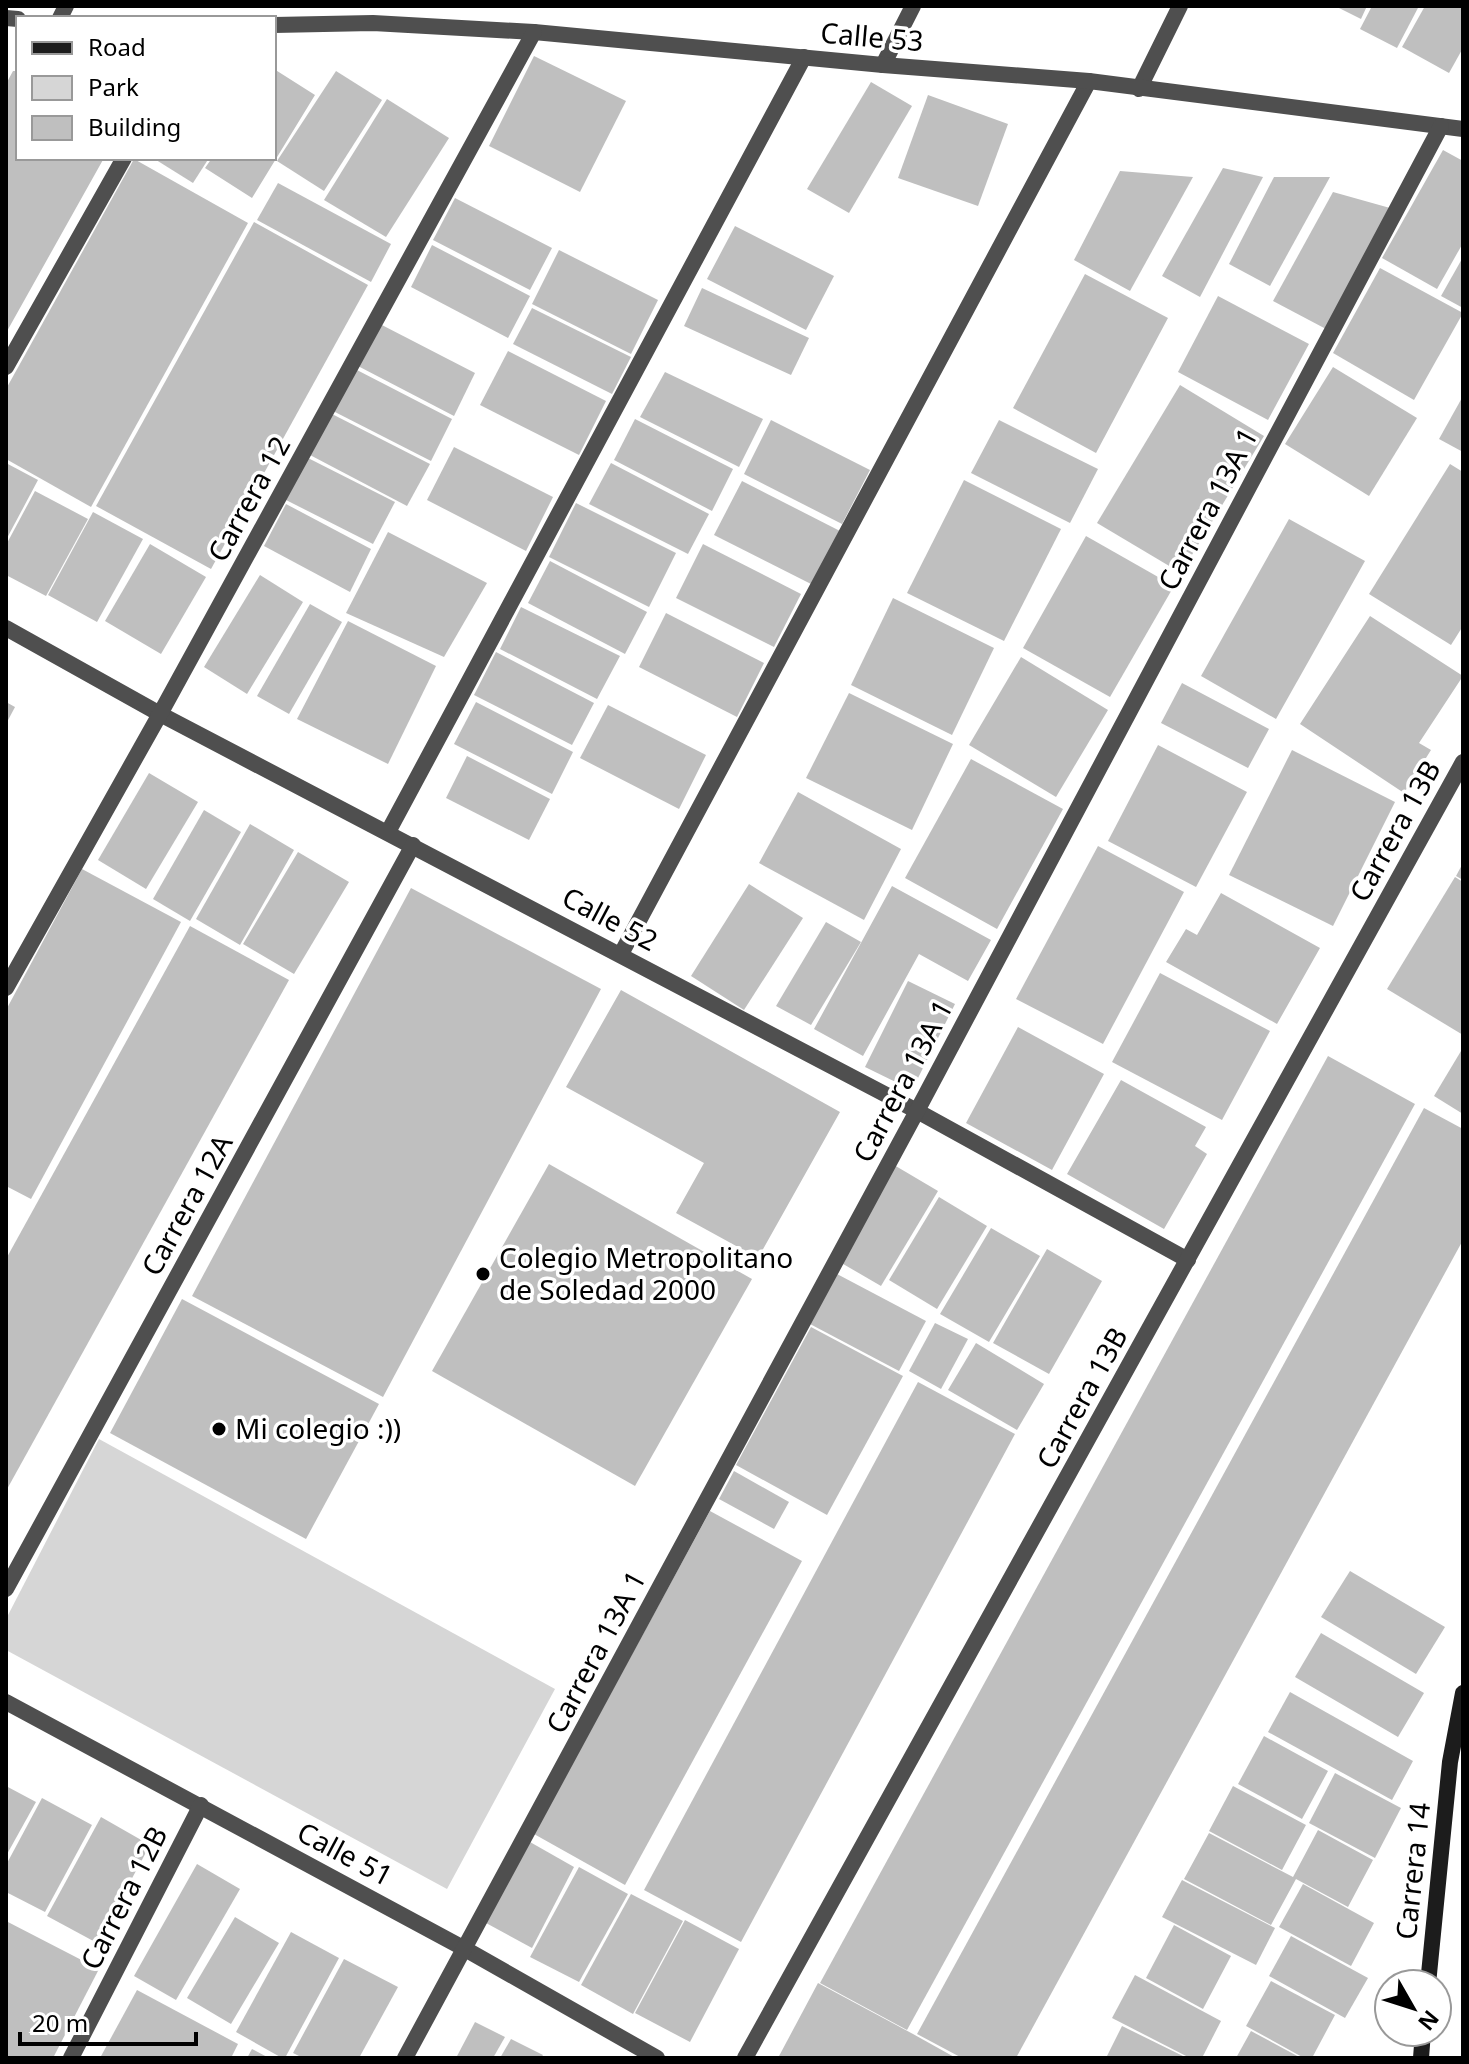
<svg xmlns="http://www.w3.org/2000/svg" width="1469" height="2064" font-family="'Noto Sans',sans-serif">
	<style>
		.green { fill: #d6d6d6 }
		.building { fill: #bfbfbf }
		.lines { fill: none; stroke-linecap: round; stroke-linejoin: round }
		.service { stroke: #4f4f4f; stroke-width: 16 }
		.minor { stroke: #4f4f4f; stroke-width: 16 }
		.secondary { stroke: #1c1c1c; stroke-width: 16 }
		.poi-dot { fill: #000; stroke: #fff; stroke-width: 3 }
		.labels { text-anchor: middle; stroke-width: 7; stroke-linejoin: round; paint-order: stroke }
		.street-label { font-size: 28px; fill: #000; stroke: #fff }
		.poi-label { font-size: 28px; fill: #000; stroke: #fff; text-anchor: start }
	</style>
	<rect width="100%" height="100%" fill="#fff"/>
	<!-- green -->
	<path class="green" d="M99,1439L555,1689L447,1889L6,1650V1619Z"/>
	<!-- building -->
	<g class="building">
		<path d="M1335,6H1367L1361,19Z"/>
		<path d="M1372,6H1419L1397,48L1360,29Z"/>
		<path d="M1425,6H1463V48L1449,73L1402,47Z"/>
		<path d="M534,56L626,101L580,192L489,146Z"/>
		<path d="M274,69L315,95L252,198L205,168L212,158H274Z"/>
		<path d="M13,71H18V158H104L6,333V84Z"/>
		<path d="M336,71L382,100L324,191L277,161Z"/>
		<path d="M871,82L912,106L849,213L807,189Z"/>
		<path d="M928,95L1008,124L978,206L898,178Z"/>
		<path d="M387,99L449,138L386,237L324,200Z"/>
		<path d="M1443,150L1463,161V243L1437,289L1382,258Z"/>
		<path d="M153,158H209L193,183Z"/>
		<path d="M134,159L248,223L91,507L6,459V389Z"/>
		<path d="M1223,168L1263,177L1200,297L1162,276Z"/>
		<path d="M1120,171L1193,177L1130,291L1074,260Z"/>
		<path d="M1274,177H1330L1270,286L1229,264Z"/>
		<path d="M278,183L391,244L371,282L257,220Z"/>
		<path d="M1333,192L1390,208L1326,329L1273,301Z"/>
		<path d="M455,198L552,248L530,290L433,240Z"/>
		<path d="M254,222L368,285L211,569L96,506Z"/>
		<path d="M735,226L834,276L806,330L707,279Z"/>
		<path d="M432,245L530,296L508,338L411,287Z"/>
		<path d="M559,250L658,300L631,354L532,304Z"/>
		<path d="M1463,257V308L1441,296Z"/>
		<path d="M1380,268L1463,313L1414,400L1333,353Z"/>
		<path d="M1085,274L1168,318L1096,453L1013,408Z"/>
		<path d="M702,288L809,338L791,375L684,326Z"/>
		<path d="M1218,296L1309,344L1268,420L1178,372Z"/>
		<path d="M532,308L631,357L612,394L513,344Z"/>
		<path d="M378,323L475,373L454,416L356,365Z"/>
		<path d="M508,351L606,401L579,455L480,405Z"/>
		<path d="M1333,367L1417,418L1369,496L1285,444Z"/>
		<path d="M355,369L452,419L431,461L333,411Z"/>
		<path d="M665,372L763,419L739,467L640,417Z"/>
		<path d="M1180,385L1264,436L1181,573L1097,523Z"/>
		<path d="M1463,396V452L1439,439Z"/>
		<path d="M332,414L430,464L407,506L310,455Z"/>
		<path d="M635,419L733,469L712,511L614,460Z"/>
		<path d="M771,420L870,470L842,524L744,474Z"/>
		<path d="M999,420L1098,469L1070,523L971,473Z"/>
		<path d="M454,447L553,497L526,551L427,500Z"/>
		<path d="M308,458L395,502L373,544L286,500Z"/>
		<path d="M6,463L38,480L6,540Z"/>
		<path d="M611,463L709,514L688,554L589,504Z"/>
		<path d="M1450,464L1463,472V626L1451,645L1369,594Z"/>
		<path d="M964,480L1061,529L1004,641L907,593Z"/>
		<path d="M742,481L840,531L813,585L714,535Z"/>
		<path d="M35,491L88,519L46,596L6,575V545Z"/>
		<path d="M576,503L676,553L649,607L549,557Z"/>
		<path d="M286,504L371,549L350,592L264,546Z"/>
		<path d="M93,512L143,539L97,622L48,595Z"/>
		<path d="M1289,519L1365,561L1276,719L1201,676Z"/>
		<path d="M388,532L487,583L444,657L346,613Z"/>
		<path d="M1086,536L1174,586L1110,697L1023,648Z"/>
		<path d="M150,544L206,577L161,654L105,621Z"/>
		<path d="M703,544L801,594L774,647L676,598Z"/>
		<path d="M550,561L647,612L625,654L528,603Z"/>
		<path d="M260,575L303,602L247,694L204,667Z"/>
		<path d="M893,598L994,648L952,735L851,685Z"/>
		<path d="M310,604L342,622L289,714L257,696Z"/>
		<path d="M521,607L620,656L597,699L500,649Z"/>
		<path d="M666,613L764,663L737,717L639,667Z"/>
		<path d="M1370,616L1463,676L1419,743L1431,750L1404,793L1300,724Z"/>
		<path d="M348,621L436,666L388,764L297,719Z"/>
		<path d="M496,652L594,703L572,745L474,695Z"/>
		<path d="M1021,657L1108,710L1056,797L969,745Z"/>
		<path d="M1182,683L1269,729L1248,768L1161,723Z"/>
		<path d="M849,693L953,744L912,830L806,778Z"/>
		<path d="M6,702L15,707L6,724Z"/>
		<path d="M476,702L573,752L552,794L454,744Z"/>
		<path d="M608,705L706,755L679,809L580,758Z"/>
		<path d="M1158,745L1247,792L1196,887L1108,841Z"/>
		<path d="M1292,750L1395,802L1333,926L1229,875Z"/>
		<path d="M467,756L550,799L529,840L446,798Z"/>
		<path d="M971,759L1063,809L997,929L905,878Z"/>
		<path d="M149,773L198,802L146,889L98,860Z"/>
		<path d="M798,792L901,849L864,920L759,863Z"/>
		<path d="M204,810L241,832L190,921L153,899Z"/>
		<path d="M250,824L294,850L240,945L196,919Z"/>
		<path d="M1098,846L1184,892L1103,1044L1016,999Z"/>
		<path d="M298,852L349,882L294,974L243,944Z"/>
		<path d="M1463,863V880L1456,876Z"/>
		<path d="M82,869L181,922L31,1199L6,1186V1010Z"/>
		<path d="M1455,877L1463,882V1035L1387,989Z"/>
		<path d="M749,884L803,918L744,1010L691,976Z"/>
		<path d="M892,886L991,940L968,981L919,954L863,1056L814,1029Z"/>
		<path d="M411,888L601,989L383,1397L192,1296Z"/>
		<path d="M1221,893L1320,948L1277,1024L1166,962L1186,929L1197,935Z"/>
		<path d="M826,922L861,942L811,1025L776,1006Z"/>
		<path d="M190,926L289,980L6,1491V1259Z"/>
		<path d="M1160,973L1270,1031L1222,1120L1112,1062Z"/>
		<path d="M908,981L955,1004L912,1090L865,1067Z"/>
		<path d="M621,990L840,1112L758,1258L676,1213L704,1163L566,1087Z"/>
		<path d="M1018,1027L1104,1074L1052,1170L966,1123Z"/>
		<path d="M1461,1051L1463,1052V1114L1434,1096Z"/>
		<path d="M1328,1056L1415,1104L907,2030L820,1983Z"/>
		<path d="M1121,1080L1206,1127L1195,1146L1207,1154L1164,1229L1067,1174Z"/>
		<path d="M1424,1108L1463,1129V1240L1016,2058H962L917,2034Z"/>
		<path d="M549,1164L752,1279L635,1486L432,1371Z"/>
		<path d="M894,1165L938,1191L881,1286L838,1261Z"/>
		<path d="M939,1197L987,1226L937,1309L889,1280Z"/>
		<path d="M991,1228L1040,1256L989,1342L940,1314Z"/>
		<path d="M1047,1249L1102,1281L1049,1374L993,1343Z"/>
		<path d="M837,1274L926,1321L899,1371L810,1324Z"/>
		<path d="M182,1299L379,1404L306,1539L110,1433Z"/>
		<path d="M935,1323L968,1339L941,1389L909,1371Z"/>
		<path d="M811,1327L903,1376L827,1515L736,1465Z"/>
		<path d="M976,1343L1044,1384L1017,1430L948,1390Z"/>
		<path d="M918,1382L1015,1434L741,1942L644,1890Z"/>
		<path d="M734,1471L789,1502L774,1529L719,1499Z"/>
		<path d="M710,1511L802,1561L625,1885L534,1834Z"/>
		<path d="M1350,1571L1445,1627L1416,1674L1321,1617Z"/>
		<path d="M1321,1633L1424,1693L1398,1737L1295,1677Z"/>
		<path d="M1290,1692L1413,1761L1392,1800L1268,1732Z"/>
		<path d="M1264,1736L1328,1771L1302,1819L1238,1784Z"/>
		<path d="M1335,1773L1401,1808L1375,1858L1309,1823Z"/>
		<path d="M6,1786L36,1802L6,1856Z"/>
		<path d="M1233,1786L1306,1825L1282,1870L1209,1831Z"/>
		<path d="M42,1798L92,1825L45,1912L6,1892V1865Z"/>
		<path d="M101,1817L150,1845L97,1943L47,1916Z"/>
		<path d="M1318,1830L1373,1860L1348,1907L1296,1879L1271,1925L1184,1879L1209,1833L1293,1877Z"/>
		<path d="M530,1842L574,1867L532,1948L486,1923Z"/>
		<path d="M197,1864L240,1889L176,2000L134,1976Z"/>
		<path d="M579,1867L628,1894L579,1982L530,1957Z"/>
		<path d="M1182,1880L1275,1928L1256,1965L1162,1917Z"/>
		<path d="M1303,1884L1374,1923L1351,1966L1279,1927Z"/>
		<path d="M631,1894L683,1921L633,2014L581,1985Z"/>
		<path d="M235,1917L279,1943L231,2024L187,1998Z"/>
		<path d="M685,1920L739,1949L690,2042L635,2013Z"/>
		<path d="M6,1921L99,1969L53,2058H6Z"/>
		<path d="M1174,1925L1231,1956L1203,2009L1146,1978Z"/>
		<path d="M291,1932L339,1958L285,2058H282L236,2032Z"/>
		<path d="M1291,1936L1368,1978L1345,2018L1269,1976Z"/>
		<path d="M344,1959L398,1987L359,2058H303L293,2053Z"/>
		<path d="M1135,1975L1221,2021L1202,2058H1190L1112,2018Z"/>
		<path d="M1271,1981L1335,2015L1312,2058H1304L1246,2026Z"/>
		<path d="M818,1983L913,2034L956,2058H778Z"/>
		<path d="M137,1990L238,2044L231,2058H100Z"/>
		<path d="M475,2022L505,2037L493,2058H456Z"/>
		<path d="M1122,2026L1187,2058H1106Z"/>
		<path d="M1251,2031L1301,2058H1236Z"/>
		<path d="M511,2039L543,2055L541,2058H500Z"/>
		<path d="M252,2049L269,2058H247Z"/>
	</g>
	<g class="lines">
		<!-- service -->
		<g class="service">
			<path d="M883,65L913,6"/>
			<path d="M1139,89L1180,6"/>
			<path d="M388,832L804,57"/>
			<path d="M621,954L1089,81"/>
		</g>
		<!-- minor -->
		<g class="minor">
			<path d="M6,18L18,19"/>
			<path d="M60,18L66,6"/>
			<path d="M274,25L373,23L534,32L883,65L1089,81L1463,129"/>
			<path d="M6,367L124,158"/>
			<path d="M6,628L160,714L917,1111L1188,1260"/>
			<path d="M6,988L160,714L534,32"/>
			<path d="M6,1589L413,845"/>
			<path d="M6,1702L465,1949L657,2058"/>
			<path d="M71,2058L201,1805"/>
			<path d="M405,2058L917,1111L1441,126"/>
			<path d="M745,2058L1463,762"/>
		</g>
		<!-- secondary -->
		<g class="secondary">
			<path d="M1428,1984L1450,1762L1463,1693"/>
			<path d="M1421,2058L1423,2032"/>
		</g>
	</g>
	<!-- markers -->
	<g class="poi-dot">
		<circle cx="483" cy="1274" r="8"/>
		<circle cx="219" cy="1429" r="8"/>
	</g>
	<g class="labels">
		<!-- street labels -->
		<g class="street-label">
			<text transform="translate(872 37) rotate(5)" y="10">Calle 53</text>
			<text transform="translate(249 499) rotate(-61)" y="10">Carrera 12</text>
			<text transform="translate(1208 509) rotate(-62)" y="10">Carrera 13A 1</text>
			<text transform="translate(1395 831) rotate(-61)" y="10">Carrera 13B</text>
			<text transform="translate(610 919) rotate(28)" y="10">Calle 52</text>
			<text transform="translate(903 1081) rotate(-62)" y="10">Carrera 13A 1</text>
			<text transform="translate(187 1205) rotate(-61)" y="10">Carrera 12A</text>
			<text transform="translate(1082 1398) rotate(-61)" y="10">Carrera 13B</text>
			<text transform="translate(596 1652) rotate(-62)" y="10">Carrera 13A 1</text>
			<text transform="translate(345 1854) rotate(28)" y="10">Calle 51</text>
			<text transform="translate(1413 1871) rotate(-84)" y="10">Carrera 14</text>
			<text transform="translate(124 1898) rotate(-63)" y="10">Carrera 12B</text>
		</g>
		<!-- poi labels -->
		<g class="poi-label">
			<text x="499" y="1268">Colegio Metropolitano<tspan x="499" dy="32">de Soledad 2000</tspan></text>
			<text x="235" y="1439">Mi colegio :))</text>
		</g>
	</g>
	<!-- border -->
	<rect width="1469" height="2064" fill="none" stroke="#000000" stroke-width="16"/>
	<!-- legend -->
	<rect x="16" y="16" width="260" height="144" fill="#ffffff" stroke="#999999" stroke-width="2"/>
	<rect x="32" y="42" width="40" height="12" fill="#1c1c1c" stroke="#999999" stroke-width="2"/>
	<text x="88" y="56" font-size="24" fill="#000000">Road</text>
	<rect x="32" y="76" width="40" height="24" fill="#d6d6d6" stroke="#999999" stroke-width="2"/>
	<text x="88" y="96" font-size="24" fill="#000000">Park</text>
	<rect x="32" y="116" width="40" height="24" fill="#bfbfbf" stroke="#999999" stroke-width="2"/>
	<text x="88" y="136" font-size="24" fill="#000000">Building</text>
	<!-- north arrow -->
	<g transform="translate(1413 2008) rotate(129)"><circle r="38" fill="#ffffff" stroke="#999999" stroke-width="2"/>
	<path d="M0-6L14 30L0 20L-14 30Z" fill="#000000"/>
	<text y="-12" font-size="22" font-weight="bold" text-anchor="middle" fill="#000000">N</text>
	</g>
	<!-- scale -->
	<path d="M20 2032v12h176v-12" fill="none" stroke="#000000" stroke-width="4"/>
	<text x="32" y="2032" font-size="24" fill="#000000" stroke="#ffffff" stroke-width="6" paint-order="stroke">20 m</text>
</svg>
